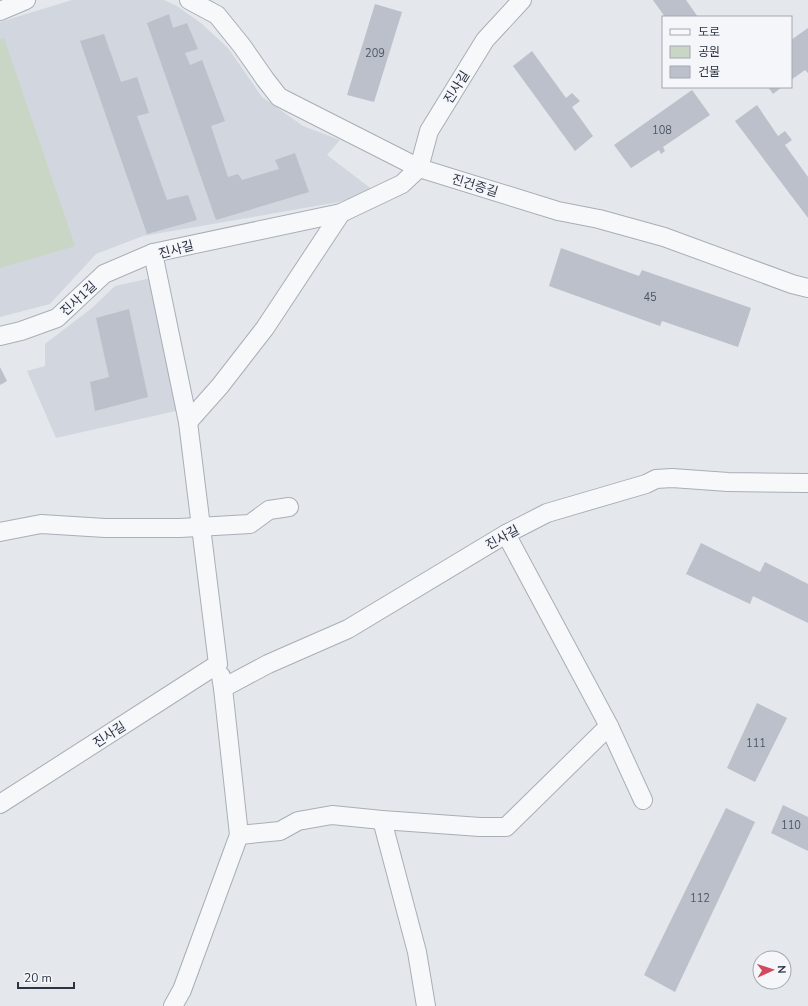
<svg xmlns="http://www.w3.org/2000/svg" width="808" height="1006" font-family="'Nunito Sans','Noto Sans KR',sans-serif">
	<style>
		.built { fill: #d2d6de }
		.green { fill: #c9d6c5 }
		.building { fill: #bbc0ca }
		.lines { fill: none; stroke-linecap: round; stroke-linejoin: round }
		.street-casing { stroke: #a9aeb7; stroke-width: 20 }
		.street { stroke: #f7f8fa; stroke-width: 18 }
		.labels { text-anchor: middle; stroke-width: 3.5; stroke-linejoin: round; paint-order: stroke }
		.number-label { font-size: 11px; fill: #4f5766 }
		.street-label { font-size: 13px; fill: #2b3445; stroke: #f4f6f9 }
	</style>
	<rect width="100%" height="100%" fill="#e4e7ec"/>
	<!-- built -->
	<g class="built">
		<path d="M72,0H164L177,6L202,24L228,48L262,97L303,126L340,140L327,155L373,190L339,202L143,236L96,254L50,304L0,317V22Z"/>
		<path d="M151,278L180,410L56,438L27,371L45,366V344L92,308L115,286Z"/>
	</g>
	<!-- green -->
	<path class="green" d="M4,38L75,246L0,268V40Z"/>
	<!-- building -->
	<g class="building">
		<path d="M653,0H686L698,17H665Z"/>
		<path d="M375,4L402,12L374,102L347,95Z"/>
		<path d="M169,14L173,28L187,23L198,49L185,53L190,65L202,60L225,121L211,126L228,177L238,174L242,180L279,169L275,160L295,153L309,192L216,220L147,23Z"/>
		<path d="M808,28V73L805,70L791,80V40Z"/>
		<path d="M104,34L121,82L137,77L149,113L137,116L167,200L188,195L197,220L147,234L80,41Z"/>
		<path d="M532,51L566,98L572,93L580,101L572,107L593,136L575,151L513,66Z"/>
		<path d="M768,87H782L773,94Z"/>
		<path d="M692,90L710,115L663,147L665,151L661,154L659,150L631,168L614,145Z"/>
		<path d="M757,105L778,136L785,131L792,140L785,145L808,177V218L735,121Z"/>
		<path d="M561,248L639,276L642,270L751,308L738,347L662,321L660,326L549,286Z"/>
		<path d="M129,309L148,397L95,411L90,382L109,377L96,318Z"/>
		<path d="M0,367L7,381L0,385Z"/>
		<path d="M701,543L760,572L765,562L808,584V623L753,596L750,604L686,574Z"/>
		<path d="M757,703L787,718L755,782L727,768Z"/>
		<path d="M783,805L808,817V851L771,833Z"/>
		<path d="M726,808L755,822L675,992L644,975Z"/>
	</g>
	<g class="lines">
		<defs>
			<g id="street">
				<path d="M189,0L217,15L242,46L265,79L279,97L419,168L558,211L599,219L664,237L792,284L808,288"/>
				<path d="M0,11L26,0"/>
				<path d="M0,336L21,331L57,318L104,274L153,253L341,213L402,184L419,168L429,131L485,40L522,0"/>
				<path d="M188,422L220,386L265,328L341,213"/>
				<path d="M0,532L41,524L105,528H180L250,524L269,510L289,507"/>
				<path d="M506,534L609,726L643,800"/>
				<path d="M223,688L268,664L348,629L506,534L547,513L646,484L656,479L672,478L728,482L808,483"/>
				<path d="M0,804L218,664L188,422L153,253"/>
				<path d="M382,820L417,952L426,1006"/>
				<path d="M239,835L280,831L298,821L332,815L382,820L480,827H506L609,726"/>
				<path d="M173,1006L182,990L239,835L223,688L221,676"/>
			</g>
		</defs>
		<!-- street casing -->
		<use href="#street" class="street-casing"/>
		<!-- street -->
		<use href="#street" class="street"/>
	</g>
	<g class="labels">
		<!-- number labels -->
		<g class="number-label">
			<text x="375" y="57">209</text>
			<text x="662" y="134">108</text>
			<text x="650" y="301">45</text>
			<text x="756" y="747">111</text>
			<text x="791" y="829">110</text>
			<text x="700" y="902">112</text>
		</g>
		<!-- street labels -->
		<g class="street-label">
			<text transform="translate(456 87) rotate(-58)" y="5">진사길</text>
			<text transform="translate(475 185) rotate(17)" y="5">진건중길</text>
			<text transform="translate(176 249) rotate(-15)" y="5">진사길</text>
			<text transform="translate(78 298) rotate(-43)" y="5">진사1길</text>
			<text transform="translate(502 537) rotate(-29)" y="5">진사길</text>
			<text transform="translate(109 734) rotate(-33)" y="5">진사길</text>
		</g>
	</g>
	<!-- legend -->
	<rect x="662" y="16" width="130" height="72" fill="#f4f6f9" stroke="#a4a8b1"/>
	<rect x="670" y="29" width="20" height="6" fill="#f7f8fa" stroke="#a4a8b1"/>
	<text x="698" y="36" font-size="12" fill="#2b3445">도로</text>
	<rect x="670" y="46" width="20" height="12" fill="#c9d6c5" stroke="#a4a8b1"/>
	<text x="698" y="56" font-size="12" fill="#2b3445">공원</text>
	<rect x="670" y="66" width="20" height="12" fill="#bbc0ca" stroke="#a4a8b1"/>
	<text x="698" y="76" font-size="12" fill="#2b3445">건물</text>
	<!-- north arrow -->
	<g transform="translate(772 970) rotate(87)"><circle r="19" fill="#f4f6f9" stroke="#a4a8b1"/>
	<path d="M0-3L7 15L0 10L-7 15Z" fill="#d1495b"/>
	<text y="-6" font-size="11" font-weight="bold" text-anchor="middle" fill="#2b3445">N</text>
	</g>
	<!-- scale -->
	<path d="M18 982v6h56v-6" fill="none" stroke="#2b3445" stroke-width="2"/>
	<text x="24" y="982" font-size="12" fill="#2b3445" stroke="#f4f6f9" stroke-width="3" paint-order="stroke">20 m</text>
</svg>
